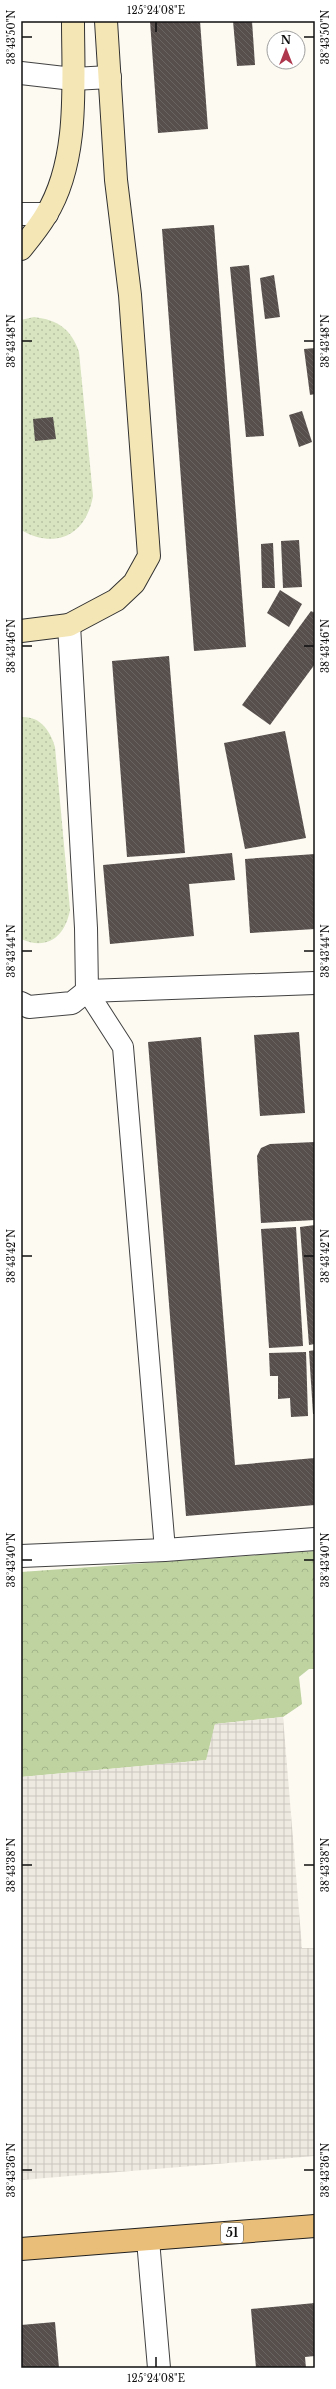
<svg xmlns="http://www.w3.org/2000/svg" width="336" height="2389" font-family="'Libre Baskerville',serif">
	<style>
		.green { fill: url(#green-dots) }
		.forest { fill: url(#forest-crowns) }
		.plaza { fill: url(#plaza-grid) }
		.building { fill: url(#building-back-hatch) }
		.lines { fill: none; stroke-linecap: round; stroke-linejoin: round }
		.pedestrian-casing { stroke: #424242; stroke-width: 22 }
		.minor-casing { stroke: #424242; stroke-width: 24 }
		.tertiary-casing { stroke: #424242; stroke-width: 24 }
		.secondary-casing { stroke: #313131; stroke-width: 24 }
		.primary-casing { stroke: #202020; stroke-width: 24 }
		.pedestrian { stroke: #fff; stroke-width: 20 }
		.minor { stroke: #fff; stroke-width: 22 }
		.tertiary { stroke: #fff; stroke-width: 22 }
		.secondary { stroke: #f5e6b5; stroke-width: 22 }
		.primary { stroke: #e8be78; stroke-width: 22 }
		.ticks { fill: none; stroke: #0f0f0f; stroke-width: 1.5 }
		.labels { text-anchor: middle; stroke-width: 4; stroke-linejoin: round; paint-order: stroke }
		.shield { fill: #fff; stroke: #575757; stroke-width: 1 }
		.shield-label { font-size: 12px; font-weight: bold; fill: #0f0f0f }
		.neatline { fill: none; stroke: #0f0f0f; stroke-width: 1.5 }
		.ticks-label { font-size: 10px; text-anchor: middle; fill: #0f0f0f }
	</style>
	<defs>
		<pattern id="green-dots" width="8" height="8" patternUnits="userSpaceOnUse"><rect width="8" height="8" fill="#d7e4bf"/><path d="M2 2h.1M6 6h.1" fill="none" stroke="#b7c2a3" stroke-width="1.8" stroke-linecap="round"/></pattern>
		<pattern id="forest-crowns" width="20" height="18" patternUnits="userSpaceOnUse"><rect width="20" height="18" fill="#bed3a0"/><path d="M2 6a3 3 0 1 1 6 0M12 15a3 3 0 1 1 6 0" fill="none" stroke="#a2b489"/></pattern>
		<pattern id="plaza-grid" width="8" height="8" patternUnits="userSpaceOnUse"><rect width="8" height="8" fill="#eee9e1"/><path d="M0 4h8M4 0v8" fill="none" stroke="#cbc7c0"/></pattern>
		<pattern id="building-back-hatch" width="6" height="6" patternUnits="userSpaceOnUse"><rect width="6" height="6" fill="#564f4c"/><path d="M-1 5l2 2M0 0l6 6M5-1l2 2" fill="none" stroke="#696461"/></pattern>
	</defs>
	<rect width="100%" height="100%" fill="#fdfaf2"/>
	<!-- green -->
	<g class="green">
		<path d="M34,317C58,320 71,329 79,352L93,496C86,535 56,550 21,530V320Z"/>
		<path d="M21,717C41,716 50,731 55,747L70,910C65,936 48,951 21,939Z"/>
	</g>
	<!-- forest -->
	<path class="forest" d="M315,1551V1669H309L299,1677L302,1704L283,1717L215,1724L207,1760L21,1777V1572Z"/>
	<!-- plaza -->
	<path class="plaza" d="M283,1717L302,1948H315V2156L21,2180V1777L206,1760L215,1724Z"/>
	<!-- building -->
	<g class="building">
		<path d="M150,21H200L208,129L158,133Z"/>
		<path d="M233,21H252L255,65L237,66Z"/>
		<path d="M214,225L246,647L194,651L162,229Z"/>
		<path d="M249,265L264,436L246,437L230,267Z"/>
		<path d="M274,275L280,317L265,319L260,278Z"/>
		<path d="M315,348V394L310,395L304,349Z"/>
		<path d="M302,411L312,442L299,447L289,415Z"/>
		<path d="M53,417L56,439L35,441L33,419Z"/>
		<path d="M299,540L302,587L283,588L281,541Z"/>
		<path d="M273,543L275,588H262L261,544Z"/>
		<path d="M280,590L302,604L289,627L267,613Z"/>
		<path d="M311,611L315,613V664L270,725L242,705Z"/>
		<path d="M169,656L185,853L127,857L112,661Z"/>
		<path d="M285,731L306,838L245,849L224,743Z"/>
		<path d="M232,853L235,880L189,884L194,936L110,944L103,865Z"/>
		<path d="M315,854V929L250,933L245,859Z"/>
		<path d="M299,1032L305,1113L260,1116L254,1035Z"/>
		<path d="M201,1037L235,1465L315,1458V1505L186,1516L148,1042Z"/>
		<path d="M315,1142V1220L261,1223L257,1156L261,1148L270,1144Z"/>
		<path d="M315,1225V1344L309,1345L300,1227Z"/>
		<path d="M296,1227L303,1346L269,1348L261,1229Z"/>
		<path d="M315,1350V1414H313L309,1351Z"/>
		<path d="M306,1352L308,1416L291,1417L290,1398L278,1399V1376H270L269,1353Z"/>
		<path d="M315,2303V2356L305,2357L306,2368H256L251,2309Z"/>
		<path d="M55,2322L59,2368H21V2325Z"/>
	</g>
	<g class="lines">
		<defs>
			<path id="pedestrian" d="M87,991L123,1047L165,1550"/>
			<path id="minor" d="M21,214H47"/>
			<g id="tertiary">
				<path d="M21,73L73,79L110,77"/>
				<path d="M69,625L86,928L87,991"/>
				<path d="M21,1003L29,1007L72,1003L87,991L315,983"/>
				<path d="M21,1556L165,1550L315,1539"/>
				<path d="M148,2240L159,2368"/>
			</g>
			<g id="secondary">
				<path d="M21,249C30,238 39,227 46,215C80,160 73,82 73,21"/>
				<path d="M21,631L69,625L116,600L134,583L149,556L130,295L116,180L106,21"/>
			</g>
			<path id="primary" d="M21,2249L315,2226"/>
		</defs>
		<!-- pedestrian casing -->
		<use href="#pedestrian" class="pedestrian-casing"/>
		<!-- minor casing -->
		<use href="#minor" class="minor-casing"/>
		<!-- tertiary casing -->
		<use href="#tertiary" class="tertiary-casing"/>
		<!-- secondary casing -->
		<use href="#secondary" class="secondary-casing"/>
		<!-- primary casing -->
		<use href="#primary" class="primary-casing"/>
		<!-- pedestrian -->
		<use href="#pedestrian" class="pedestrian"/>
		<!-- minor -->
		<use href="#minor" class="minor"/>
		<!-- tertiary -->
		<use href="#tertiary" class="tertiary"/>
		<!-- secondary -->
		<use href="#secondary" class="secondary"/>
		<!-- primary -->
		<use href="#primary" class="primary"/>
	</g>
	<!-- ticks -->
	<path class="ticks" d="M156,22V32M22,37H32M304,37H314M22,341H32M304,341H314M22,646H32M304,646H314M22,951H32M304,951H314M22,1256H32M304,1256H314M22,1560H32M304,1560H314M22,1865H32M304,1865H314M22,2170H32M304,2170H314M156,2357V2367"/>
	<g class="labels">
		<!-- shield labels -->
		<rect class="shield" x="221" y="2223" width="22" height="20" rx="3"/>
		<g class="shield-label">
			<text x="232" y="2237">51</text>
		</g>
	</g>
	<!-- border -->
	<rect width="336" height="2389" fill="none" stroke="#ffffff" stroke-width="44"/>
	<!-- north arrow -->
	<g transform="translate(286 50)"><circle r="19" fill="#ffffff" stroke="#9f9f9f"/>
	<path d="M0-3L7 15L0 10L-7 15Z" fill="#ae374d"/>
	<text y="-6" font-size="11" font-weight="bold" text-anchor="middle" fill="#0f0f0f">N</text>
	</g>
	<rect x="22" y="22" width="292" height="2345" class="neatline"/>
	<g class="ticks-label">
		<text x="156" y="14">125°24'08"E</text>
		<text transform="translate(11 37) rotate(-90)" y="4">38°43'50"N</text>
		<text transform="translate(325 37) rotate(-90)" y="4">38°43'50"N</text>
		<text transform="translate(11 341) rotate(-90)" y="4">38°43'48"N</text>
		<text transform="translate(325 341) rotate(-90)" y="4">38°43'48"N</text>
		<text transform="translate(11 646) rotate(-90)" y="4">38°43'46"N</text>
		<text transform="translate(325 646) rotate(-90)" y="4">38°43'46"N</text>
		<text transform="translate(11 951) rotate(-90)" y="4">38°43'44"N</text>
		<text transform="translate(325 951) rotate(-90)" y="4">38°43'44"N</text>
		<text transform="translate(11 1256) rotate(-90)" y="4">38°43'42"N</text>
		<text transform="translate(325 1256) rotate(-90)" y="4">38°43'42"N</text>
		<text transform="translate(11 1560) rotate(-90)" y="4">38°43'40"N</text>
		<text transform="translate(325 1560) rotate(-90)" y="4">38°43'40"N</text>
		<text transform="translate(11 1865) rotate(-90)" y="4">38°43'38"N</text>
		<text transform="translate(325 1865) rotate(-90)" y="4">38°43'38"N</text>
		<text transform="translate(11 2170) rotate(-90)" y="4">38°43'36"N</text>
		<text transform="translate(325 2170) rotate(-90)" y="4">38°43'36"N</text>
		<text x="156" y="2382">125°24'08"E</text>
	</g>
</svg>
